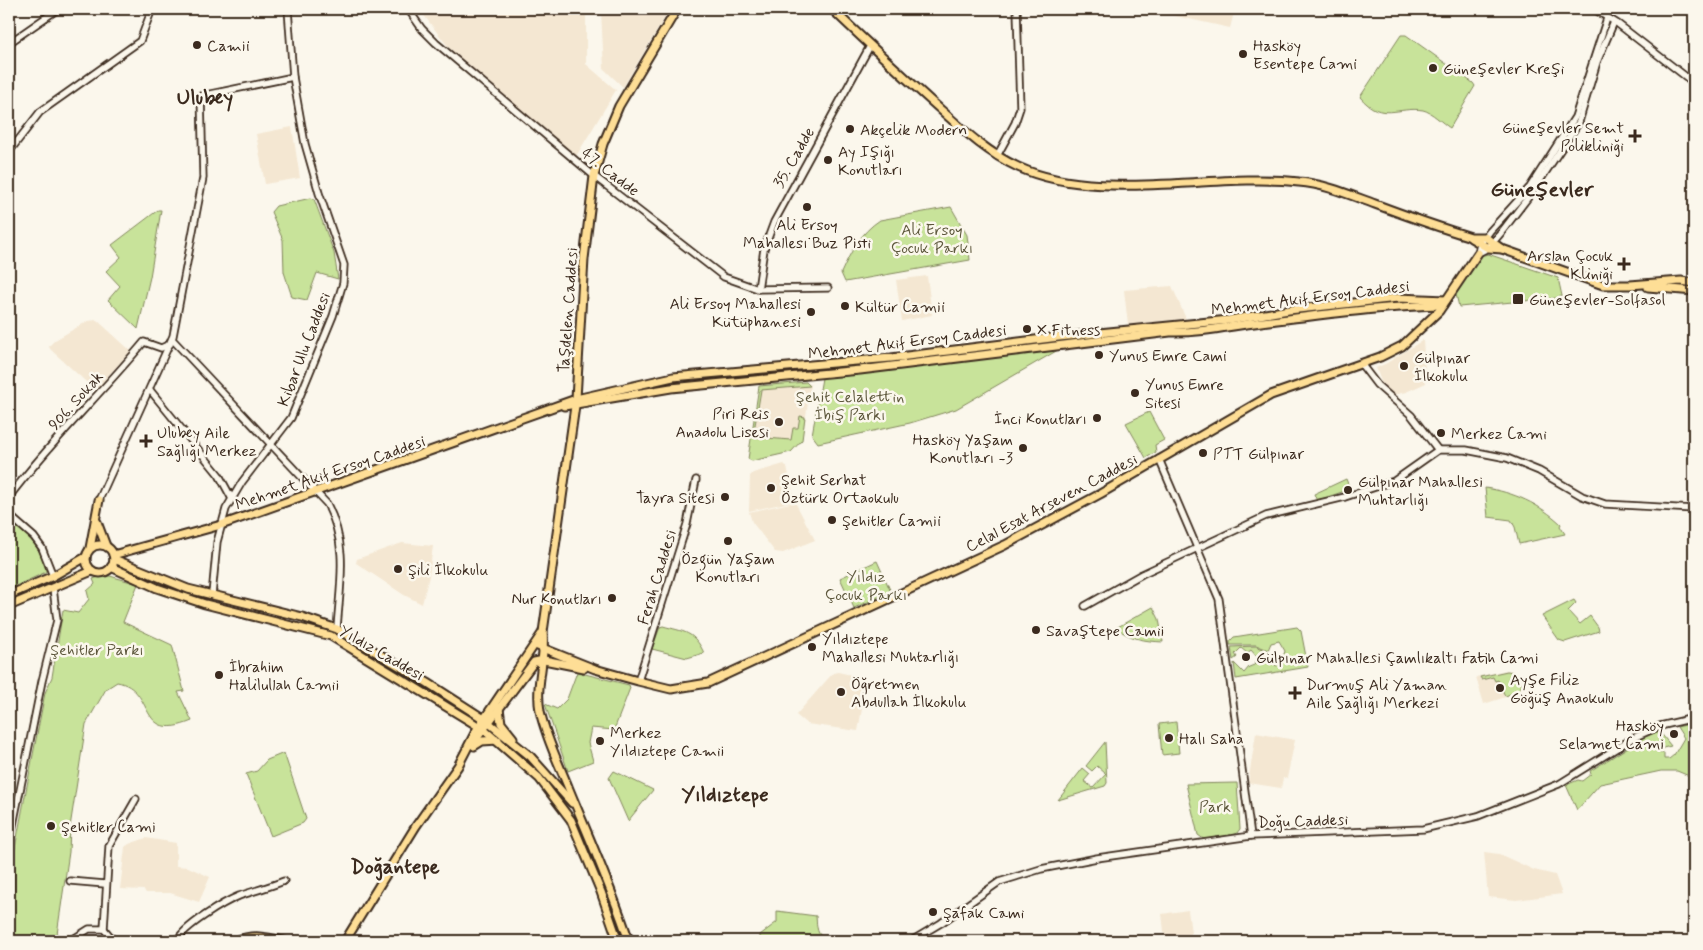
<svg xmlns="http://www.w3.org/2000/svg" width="1703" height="950" font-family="Mynerve,sans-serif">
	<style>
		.built { fill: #f4e7d2 }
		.green { fill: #c8e39a; stroke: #82865c }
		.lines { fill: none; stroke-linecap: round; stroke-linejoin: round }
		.minor-casing { stroke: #3b2a1e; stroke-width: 9 }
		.major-casing { stroke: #3b2a1e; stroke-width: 11 }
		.minor { stroke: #fbf7ec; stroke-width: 5.5 }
		.major { stroke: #fede96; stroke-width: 7 }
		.poi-dot { fill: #3b2a1e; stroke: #fbf7ec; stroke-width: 2 }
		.labels { text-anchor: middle; stroke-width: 5; stroke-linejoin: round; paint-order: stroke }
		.poi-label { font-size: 16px; fill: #3b2a1e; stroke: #fbf7ec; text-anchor: start }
		.street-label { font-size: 16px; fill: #3b2a1e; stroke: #fbf7ec }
		.park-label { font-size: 16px; fill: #5e583d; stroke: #fbf7ec }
		.district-label { font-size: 21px; font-weight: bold; fill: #3b2a1e; stroke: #fbf7ec }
	</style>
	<rect width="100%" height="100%" fill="#fbf7ec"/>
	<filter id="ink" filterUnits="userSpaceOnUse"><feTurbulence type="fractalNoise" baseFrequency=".02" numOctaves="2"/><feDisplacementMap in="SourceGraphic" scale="10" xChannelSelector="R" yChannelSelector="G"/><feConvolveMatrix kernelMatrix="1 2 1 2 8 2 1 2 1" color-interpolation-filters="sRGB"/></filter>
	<g filter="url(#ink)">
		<!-- built -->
		<g class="built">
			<path d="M419,9H586V64L616,90L575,158L450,49Z"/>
			<path d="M663,9L667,14L623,87L604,69L601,12Z"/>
			<path d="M1144,9H1235L1230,28Z"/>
			<path d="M292,127L300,178L265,184L256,134Z"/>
			<path d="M927,276L932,315L902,321L896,280Z"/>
			<path d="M1172,286L1186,319L1128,325L1124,290Z"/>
			<path d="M97,320L131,351L95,390L50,349L49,346L55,340L88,321Z"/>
			<path d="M1423,340L1426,383L1406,392L1393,395L1383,387L1376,368L1387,363Z"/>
			<path d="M806,382L811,385L802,440L791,452L752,461L748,459L759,386Z"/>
			<path d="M784,464L787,467L795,501L749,511L750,476L753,473Z"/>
			<path d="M795,502L815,540L783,553L775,552L752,522L749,512Z"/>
			<path d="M402,543L433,546L429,576L422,604L404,595L356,563L357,559Z"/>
			<path d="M1507,670L1513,671L1523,684L1518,693L1484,704L1476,677Z"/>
			<path d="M838,672L864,678L867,681L858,731L807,724L796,715L833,673Z"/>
			<path d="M1256,733L1295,740L1287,778H1283L1281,788L1248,783Z"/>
			<path d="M146,838L176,843V866L188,867L210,877L199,902L170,893H146L144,890L120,889L125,847L129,844Z"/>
			<path d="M1484,852L1499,854L1534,870L1555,875L1562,894L1516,900L1488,897Z"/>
			<path d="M1188,910L1191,933L1189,936L1165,940L1162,914Z"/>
		</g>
		<!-- green -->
		<g class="green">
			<path d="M1401,35H1406L1473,83L1475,86L1450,128C1442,123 1432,112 1423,110C1398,106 1382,123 1360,97Z"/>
			<path d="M311,198L314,199L334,253L338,279L317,273L307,300L292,297L284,272L283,240L271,212L276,206Z"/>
			<path d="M951,207L967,235L970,260L845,282L841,273C850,253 861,232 880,220Z"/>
			<path d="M158,210H161L150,277L138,329L108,300L120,286L106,271L121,257L112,245Z"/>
			<path d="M1488,254L1558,278L1562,296L1556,298L1459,307L1456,294L1480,256Z"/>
			<path d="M1058,350L956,409L910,423L818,443L812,435L822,378Z"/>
			<path d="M806,382L810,386L761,390L753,437L791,440L793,428H798L800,416L805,417L802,440L791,452L752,461L748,459L759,386Z"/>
			<path d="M1149,412L1164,440L1155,445L1156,452L1146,458L1126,423Z"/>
			<path d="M1346,479L1350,489L1317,501L1314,494Z"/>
			<path d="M1485,488C1513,492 1540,504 1561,524L1560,526L1565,534L1519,544L1515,527L1511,520L1488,517Z"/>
			<path d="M9,518C25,534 44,549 46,572L9,589Z"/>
			<path d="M877,561L891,592L854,608L840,578Z"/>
			<path d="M101,576H110L138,584L123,622L172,645L184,691L178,692L192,721C136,744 157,689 117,682L106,689L86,724L70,827L69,852L56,941H9V917L14,890V853L45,693L52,677L63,610L78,613L89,599L87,591L95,584L93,579Z"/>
			<path d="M1574,600L1576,603L1568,611L1580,624L1590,616L1598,627L1599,631L1565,642L1559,640L1542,616Z"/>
			<path d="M1153,607L1159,619L1163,642C1144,641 1131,639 1116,628Z"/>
			<path d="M663,626C684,632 694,631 704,653L687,658L652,649L660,627Z"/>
			<path d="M1297,627L1301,631L1308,667L1236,679L1234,663L1244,673L1249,667L1270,659L1276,666L1281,663L1285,651L1279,641L1271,643L1268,650L1256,645H1230V641L1234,637Z"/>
			<path d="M1256,646L1268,651L1269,658L1256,664L1255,663L1258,658L1251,650L1247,653L1241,648L1235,654L1237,657L1233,660L1231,647Z"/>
			<path d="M1507,671L1513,672L1522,685L1517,692L1505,696L1498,680L1495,681L1493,677L1482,680L1480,677Z"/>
			<path d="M577,672L629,685L630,688L614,730L591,728L588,743L593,761L568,771L545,704L557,709L567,699Z"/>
			<path d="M1176,722L1179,753L1162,755L1159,724Z"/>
			<path d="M1694,723V778L1677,771H1661L1605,783L1600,784L1577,810L1566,785L1578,780L1582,781L1591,774L1590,771L1641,739L1659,731L1671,746L1659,749L1660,753H1664V759H1669L1674,755L1684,738L1677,727Z"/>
			<path d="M1105,742L1107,783L1105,786L1058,800L1083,768L1090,774L1084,781L1093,788L1106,774L1097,766L1092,771L1086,766Z"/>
			<path d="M284,753L306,819L303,823L271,836L246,774L257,771L267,760Z"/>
			<path d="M614,771L653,790L628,821L609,778Z"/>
			<path d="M1237,783L1240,829L1236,834L1205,840L1198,835L1186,784Z"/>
			<path d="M777,911L816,916C817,927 816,935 827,941H760V935L777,922Z"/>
		</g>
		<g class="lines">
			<defs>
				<g id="minor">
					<path d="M408,9L422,29L436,43L594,176L724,277L758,289L828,288"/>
					<path d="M1594,9L1618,24L1694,83"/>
					<path d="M9,43L58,9"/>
					<path d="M9,152L40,112L140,41L152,9"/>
					<path d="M997,156L1015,123L1020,108L1017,9"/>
					<path d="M1478,253L1480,244L1490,231L1530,187L1575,117L1607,18"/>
					<path d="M1478,253L1488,248L1500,234L1533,191L1579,122L1597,62L1614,22"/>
					<path d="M758,289L764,249L774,222L870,46"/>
					<path d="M172,339L327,504C349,547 340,582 337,629"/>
					<path d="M1361,364L1377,385L1411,415L1438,450"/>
					<path d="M150,390L219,475L232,499"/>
					<path d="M1159,459L1219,599L1251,836"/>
					<path d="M9,497C50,442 100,395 144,342L161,348L170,344"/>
					<path d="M99,500L173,336L203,178L201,96L293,77"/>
					<path d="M9,515L34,537L42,548L53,576"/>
					<path d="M212,595L217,542L226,509L242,482L291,418L333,316L343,283L344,265L319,193L305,144L293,77L288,9"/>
					<path d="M1085,606L1142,574L1266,516L1345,497L1394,481L1438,450H1466L1507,458L1539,471L1582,496L1605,504L1694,509"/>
					<path d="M638,681L687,524L696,480"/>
					<path d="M9,845L42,681L57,620L53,588"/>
					<path d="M9,848V892"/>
					<path d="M70,881L105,884"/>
					<path d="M104,929L109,846L136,799"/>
					<path d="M70,941L89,929H104L114,941"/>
					<path d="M177,941C183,927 224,902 239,896C254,891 269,887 284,881"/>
					<path d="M911,941L941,923L999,882L1041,869L1097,858L1251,836L1423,829L1478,816L1559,784L1633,738L1660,726L1694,718"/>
				</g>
				<g id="major">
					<path d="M832,9C864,40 898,71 931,101C958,125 985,152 1018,167C1099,204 1212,172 1299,182C1325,184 1350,195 1375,204C1407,216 1438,227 1471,237H1485L1502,249"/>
					<path d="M1471,238L1488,248L1502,249L1603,285H1630L1681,281L1694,283"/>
					<path d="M1648,287L1694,291"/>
					<path d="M564,406L671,388L860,370L1170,332C1201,333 1230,326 1261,322C1321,315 1382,306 1443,305"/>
					<path d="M97,522L106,546"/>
					<circle cx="100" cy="559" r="14"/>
					<path d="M90,548L99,500"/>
					<path d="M113,555L221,525L576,399L673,377L891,358L1059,337L1229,320L1289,310L1398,298L1446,300"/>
					<path d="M114,559L188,589L302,617L337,629L428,683L484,719L530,756L572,803"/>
					<path d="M111,567L157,588L205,604L331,636L483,729L539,778L571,820L601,892L618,941"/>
					<path d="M9,595L53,576L86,557"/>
					<path d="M9,606L92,571"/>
					<path d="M543,632L576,399L584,259L594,176L603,144L619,106L677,9"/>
					<path d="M535,645L595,669L638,681L671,689L708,683L1005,545L1100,494L1271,395L1380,357L1402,346L1439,311L1478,253"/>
					<path d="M499,708L501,723L513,738"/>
					<path d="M474,742L534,662L544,660L584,668"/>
					<path d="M474,746L482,741L498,740"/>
					<path d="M236,941C252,934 266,937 284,941"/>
					<path d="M345,941L416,826L458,766L476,731L543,632C546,659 535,685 540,711C546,738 559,764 569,789C590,840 612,889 629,941"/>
				</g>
			</defs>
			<!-- minor casing -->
			<use href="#minor" class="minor-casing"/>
			<!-- major casing -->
			<use href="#major" class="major-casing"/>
			<!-- minor -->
			<use href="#minor" class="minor"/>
			<!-- major -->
			<use href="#major" class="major"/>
		</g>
	</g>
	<!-- markers -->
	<g class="poi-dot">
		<circle cx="197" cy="45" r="5"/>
		<circle cx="1243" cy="54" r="5"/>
		<circle cx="1433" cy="68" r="5"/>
		<circle cx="850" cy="129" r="5"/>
		<path d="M1632.5 128.5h5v5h5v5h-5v5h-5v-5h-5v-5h5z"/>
		<circle cx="828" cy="160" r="5"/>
		<circle cx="807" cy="207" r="5"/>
		<path d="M1621.5 256.5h5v5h5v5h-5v5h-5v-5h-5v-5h5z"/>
		<rect x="1512" y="293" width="12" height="12" rx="2.5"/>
		<circle cx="845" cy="306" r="5"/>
		<circle cx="811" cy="312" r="5"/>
		<circle cx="1027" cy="329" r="5"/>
		<circle cx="1099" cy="355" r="5"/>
		<circle cx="1404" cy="366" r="5"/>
		<circle cx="1135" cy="393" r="5"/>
		<circle cx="1097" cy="418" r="5"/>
		<circle cx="779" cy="422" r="5"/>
		<circle cx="1441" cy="433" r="5"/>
		<path d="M143.5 433.5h5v5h5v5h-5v5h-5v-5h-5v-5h5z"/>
		<circle cx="1023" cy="448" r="5"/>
		<circle cx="1203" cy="453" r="5"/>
		<circle cx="771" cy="488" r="5"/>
		<circle cx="1348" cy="490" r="5"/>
		<circle cx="725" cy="497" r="5"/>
		<circle cx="832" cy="520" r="5"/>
		<circle cx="728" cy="541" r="5"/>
		<circle cx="398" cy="569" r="5"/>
		<circle cx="612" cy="598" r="5"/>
		<circle cx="1036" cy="630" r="5"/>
		<circle cx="812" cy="647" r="5"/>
		<circle cx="1246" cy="657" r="5"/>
		<circle cx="219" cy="675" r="5"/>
		<circle cx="1500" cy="688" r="5"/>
		<circle cx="841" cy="692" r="5"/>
		<path d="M1292.5 685.5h5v5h5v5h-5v5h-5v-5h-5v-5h5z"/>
		<circle cx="1674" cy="734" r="5"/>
		<circle cx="1169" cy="738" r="5"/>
		<circle cx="600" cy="741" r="5"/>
		<circle cx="51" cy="826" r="5"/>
		<circle cx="933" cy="912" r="5"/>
	</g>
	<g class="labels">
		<!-- poi labels -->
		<g class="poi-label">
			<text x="207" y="51">Camii</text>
			<text x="1253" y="51">Hasköy<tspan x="1253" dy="18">Esentepe Cami</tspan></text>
			<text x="1443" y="74">Güneşevler Kreşi</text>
			<text x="1624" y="133" text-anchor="end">Güneşevler Semt<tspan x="1624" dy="18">Polikliniği</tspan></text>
			<text x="860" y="135">Akçelik Modern</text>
			<text x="838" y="157">Ay Işığı<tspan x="838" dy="18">Konutları</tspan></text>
			<text x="807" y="230" text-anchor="middle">Ali Ersoy<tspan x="807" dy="18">Mahallesi̇ Buz Pisti</tspan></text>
			<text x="1613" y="261" text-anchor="end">Arslan Çocuk<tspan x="1613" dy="18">Kliniği</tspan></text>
			<text x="1529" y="305">Güneşevler-Solfasol</text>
			<text x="801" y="309" text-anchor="end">Ali Ersoy Mahallesi<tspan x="801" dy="18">Kütüphanesi</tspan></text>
			<text x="855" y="312">Kültür Camii</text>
			<text x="1037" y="335">X Fitness</text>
			<text x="1109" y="361">Yunus Emre Cami</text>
			<text x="1414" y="363">Gülpınar<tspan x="1414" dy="18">İlkokulu</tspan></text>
			<text x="1145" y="390">Yunus Emre<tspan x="1145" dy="18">Sitesi</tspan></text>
			<text x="769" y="419" text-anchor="end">Piri Reis<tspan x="769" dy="18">Anadolu Lisesi</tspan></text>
			<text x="1087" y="424" text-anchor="end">İnci Konutları</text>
			<text x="157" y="438">Ulubey Aile<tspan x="157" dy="18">Sağlığı Merkez</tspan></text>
			<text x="1451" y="439">Merkez Cami</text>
			<text x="1013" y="445" text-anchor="end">Hasköy Yaşam<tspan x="1013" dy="18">Konutları -3</tspan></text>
			<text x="1213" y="459">PTT Gülpınar</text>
			<text x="781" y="485">Şehit Serhat<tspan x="781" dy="18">Öztürk Ortaokulu</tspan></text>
			<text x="1358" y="487">Gülpınar Mahallesi<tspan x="1358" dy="18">Muhtarlığı</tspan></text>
			<text x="715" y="503" text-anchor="end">Tayra Sitesi</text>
			<text x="842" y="526">Şehitler Camii</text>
			<text x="728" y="564" text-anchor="middle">Özgün Yaşam<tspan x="728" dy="18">Konutları</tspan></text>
			<text x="408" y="575">Şili İlkokulu</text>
			<text x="602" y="604" text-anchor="end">Nur Konutları</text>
			<text x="1046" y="636">Savaştepe Camii</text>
			<text x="822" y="644">Yıldıztepe<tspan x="822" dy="18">Mahallesi Muhtarlığı</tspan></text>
			<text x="1256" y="663">Gülpınar Mahallesi Çamlıkaltı Fatih Cami</text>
			<text x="229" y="672">İbrahim<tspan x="229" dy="18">Halilullah Camii</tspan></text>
			<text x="1510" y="685">Ayşe Filiz<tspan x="1510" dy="18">Göğüş Anaokulu</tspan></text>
			<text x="851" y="689">Öğretmen<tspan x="851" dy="18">Abdullah İlkokulu</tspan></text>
			<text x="1306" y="690">Durmuş Ali Yaman<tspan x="1306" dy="18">Aile Sağlığı Merkezi</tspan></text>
			<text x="1664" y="731" text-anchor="end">Hasköy<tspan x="1664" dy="18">Selamet Cami</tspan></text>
			<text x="610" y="738">Merkez<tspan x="610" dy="18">Yıldıztepe Camii</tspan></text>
			<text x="1179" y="744">Halı Saha</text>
			<text x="61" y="832">Şehitler Cami</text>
			<text x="943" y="918">Şafak Cami</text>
		</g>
		<!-- street labels -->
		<g class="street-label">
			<text transform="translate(793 157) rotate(-60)" y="6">35. Cadde</text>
			<text transform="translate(611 171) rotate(38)" y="6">47. Cadde</text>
			<text transform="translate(1310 297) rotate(-7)" y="6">Mehmet Akif Ersoy Caddesi</text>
			<text transform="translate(567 310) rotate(-86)" y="6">Taşdelen Caddesi</text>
			<text transform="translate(907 341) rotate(-7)" y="6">Mehmet Akif Ersoy Caddesi</text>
			<text transform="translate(303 349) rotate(-69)" y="6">Kibar Ulu Caddesi</text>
			<text transform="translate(75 400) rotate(-48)" y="6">906. Sokak</text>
			<text transform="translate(330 472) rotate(-19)" y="6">Mehmet Akif Ersoy Caddesi</text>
			<text transform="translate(1051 502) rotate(-28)" y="6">Celal Esat Arseven Caddesi</text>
			<text transform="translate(656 577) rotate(-73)" y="6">Ferah Caddesi</text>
			<text transform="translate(382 652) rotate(30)" y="6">Yıldız Caddesi</text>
			<text transform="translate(1303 820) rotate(-2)" y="6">Doğu Caddesi</text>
		</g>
		<!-- park labels -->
		<g class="park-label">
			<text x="932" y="235">Ali Ersoy<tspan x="932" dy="18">Çocuk Parkı</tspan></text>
			<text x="850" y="402">Şehit Celalettin<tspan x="850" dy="18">İbiş Parkı</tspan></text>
			<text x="866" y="582">Yıldız<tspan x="866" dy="18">Çocuk Parkı</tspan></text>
			<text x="97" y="655">Şehitler Parkı</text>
			<text x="1215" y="812">Park</text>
		</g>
		<!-- district labels -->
		<g class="district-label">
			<text x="205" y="104">Ulubey</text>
			<text x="1542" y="196">Güneşevler</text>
			<text x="725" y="801">Yıldıztepe</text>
			<text x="395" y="873">Doğantepe</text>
		</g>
	</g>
	<!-- margin -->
	<rect width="1703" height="950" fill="none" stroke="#fbf7ec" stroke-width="30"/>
	<rect x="15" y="15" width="1673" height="920" fill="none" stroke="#3b2a1e" stroke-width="2" filter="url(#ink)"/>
</svg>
